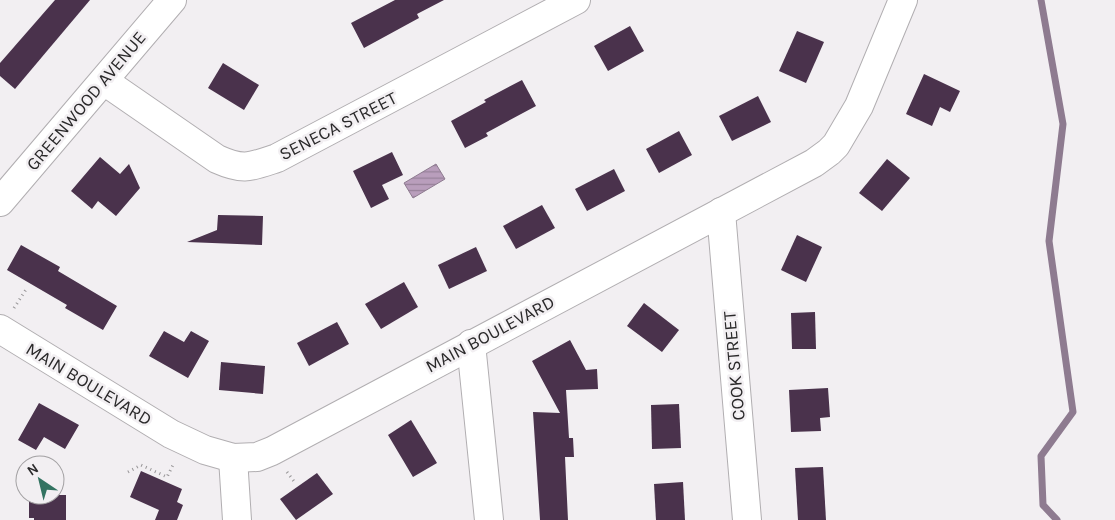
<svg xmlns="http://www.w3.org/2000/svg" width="1115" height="520" font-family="Karla,sans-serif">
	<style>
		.water { fill: url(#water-rules); stroke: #8e7b90 }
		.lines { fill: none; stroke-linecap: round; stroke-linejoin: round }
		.stream { stroke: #8e7b90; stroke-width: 7 }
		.building { fill: #4a324c }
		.minor-casing { stroke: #b1aeb1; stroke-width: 30 }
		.path { stroke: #989698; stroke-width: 3; stroke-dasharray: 1 4; stroke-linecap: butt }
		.minor { stroke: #fff; stroke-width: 28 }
		.labels { text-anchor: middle; stroke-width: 5; stroke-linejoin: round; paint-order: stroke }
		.street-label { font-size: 18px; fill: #2a292a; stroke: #f2eff2 }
	</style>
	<defs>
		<pattern id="water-rules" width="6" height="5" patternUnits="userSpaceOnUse" patternTransform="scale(1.25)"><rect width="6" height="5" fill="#b99ebc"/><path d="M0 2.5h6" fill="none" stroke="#978199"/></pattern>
	</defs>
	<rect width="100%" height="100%" fill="#f2eff2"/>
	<!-- water -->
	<path class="water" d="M436,164L445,179L413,198L404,183Z"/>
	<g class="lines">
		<!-- stream -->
		<path class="stream" d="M1041,0L1063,124L1049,241L1073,412L1041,456L1043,505L1057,520"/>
	</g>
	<!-- building -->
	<g class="building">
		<path d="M55,0H90L15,89L0,76V63Z"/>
		<path d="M395,0H444L417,14L419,18L364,48L351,23Z"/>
		<path d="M630,26L644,51L608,71L594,46Z"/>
		<path d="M797,31L824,42L806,83L779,71Z"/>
		<path d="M223,63L259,85L244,110L208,88Z"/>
		<path d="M924,74L960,91L950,112L940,107L932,126L906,114Z"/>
		<path d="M522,80L536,106L486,133L488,136L465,148L451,121L486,102L484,100Z"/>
		<path d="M758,96L771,122L732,141L719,116Z"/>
		<path d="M679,131L692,155L659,173L646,149Z"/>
		<path d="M392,152L403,175L382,185L389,199L371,208L353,171Z"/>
		<path d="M100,157L120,174L129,164L140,188L116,216L98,201L92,209L71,191Z"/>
		<path d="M887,159L910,178L882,211L859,193Z"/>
		<path d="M614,169L625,191L587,211L575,189Z"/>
		<path d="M542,205L555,228L516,249L503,226Z"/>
		<path d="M218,215L263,216L262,245L187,242L217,230Z"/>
		<path d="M797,235L822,247L806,282L781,270Z"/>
		<path d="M21,245L60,267L58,271L117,306L103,330L65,308L67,305L7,270Z"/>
		<path d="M476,247L487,271L449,289L438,265Z"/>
		<path d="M404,282L418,307L381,329L365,304Z"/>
		<path d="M644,303L679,330L662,352L627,326Z"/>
		<path d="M815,312L816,349H792L791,313Z"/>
		<path d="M337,322L349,344L309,366L297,343Z"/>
		<path d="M164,331L184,342L191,331L209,341L188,378L149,356Z"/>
		<path d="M570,340L586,370L597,369L598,389L566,390L569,438H573L574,457H565L568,520H540L533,412L560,413L532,361Z"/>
		<path d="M221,362L265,366L263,394L219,390Z"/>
		<path d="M828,388L830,417L820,418L821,431L791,432L789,390Z"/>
		<path d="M39,403L79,425L65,449L44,437L36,450L18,440Z"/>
		<path d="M679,404L681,448L652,449L651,405Z"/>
		<path d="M411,420L437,463L413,477L388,435Z"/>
		<path d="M823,467L826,520H798L795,468Z"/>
		<path d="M141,471L182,489L177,502L183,505L177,520H155L159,510L130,497Z"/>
		<path d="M317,473L333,494L296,520L280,499Z"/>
		<path d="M683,482L685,520H656L654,484Z"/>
		<path d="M29,495H66V520H34V518H29Z"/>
	</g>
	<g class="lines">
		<defs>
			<g id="minor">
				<path d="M104,81L217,159C244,171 250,167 277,158L576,0"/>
				<path d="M0,202L172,0"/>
				<path d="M721,212L747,520"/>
				<path d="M0,329L171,434L205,450L233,458L257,457L272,451L814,163L829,152L836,145L859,106L903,0"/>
				<path d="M471,344L489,520"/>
				<path d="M233,458L237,520"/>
			</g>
		</defs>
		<!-- minor casing -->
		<use href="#minor" class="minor-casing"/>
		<!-- path -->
		<g class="path">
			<path d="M14,308L27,288"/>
			<path d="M128,472L141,465L167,477L174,463"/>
			<path d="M287,472L296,484"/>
		</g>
		<!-- minor -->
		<use href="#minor" class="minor"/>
	</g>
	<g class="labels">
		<!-- street labels -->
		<g class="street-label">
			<text transform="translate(86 101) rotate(-50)" y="6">GREENWOOD AVENUE</text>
			<text transform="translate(338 126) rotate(-27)" y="6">SENECA STREET</text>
			<text transform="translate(490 334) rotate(-28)" y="6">MAIN BOULEVARD</text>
			<text transform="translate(734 366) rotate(-95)" y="6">COOK STREET</text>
			<text transform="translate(89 384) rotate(31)" y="6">MAIN BOULEVARD</text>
		</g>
	</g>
	<!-- north arrow -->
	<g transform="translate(40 480) rotate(325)"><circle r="24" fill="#f2eff2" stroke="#a2a0a2"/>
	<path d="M0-4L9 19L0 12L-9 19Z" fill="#337361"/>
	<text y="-8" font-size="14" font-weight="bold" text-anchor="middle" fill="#2a292a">N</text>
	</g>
</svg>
